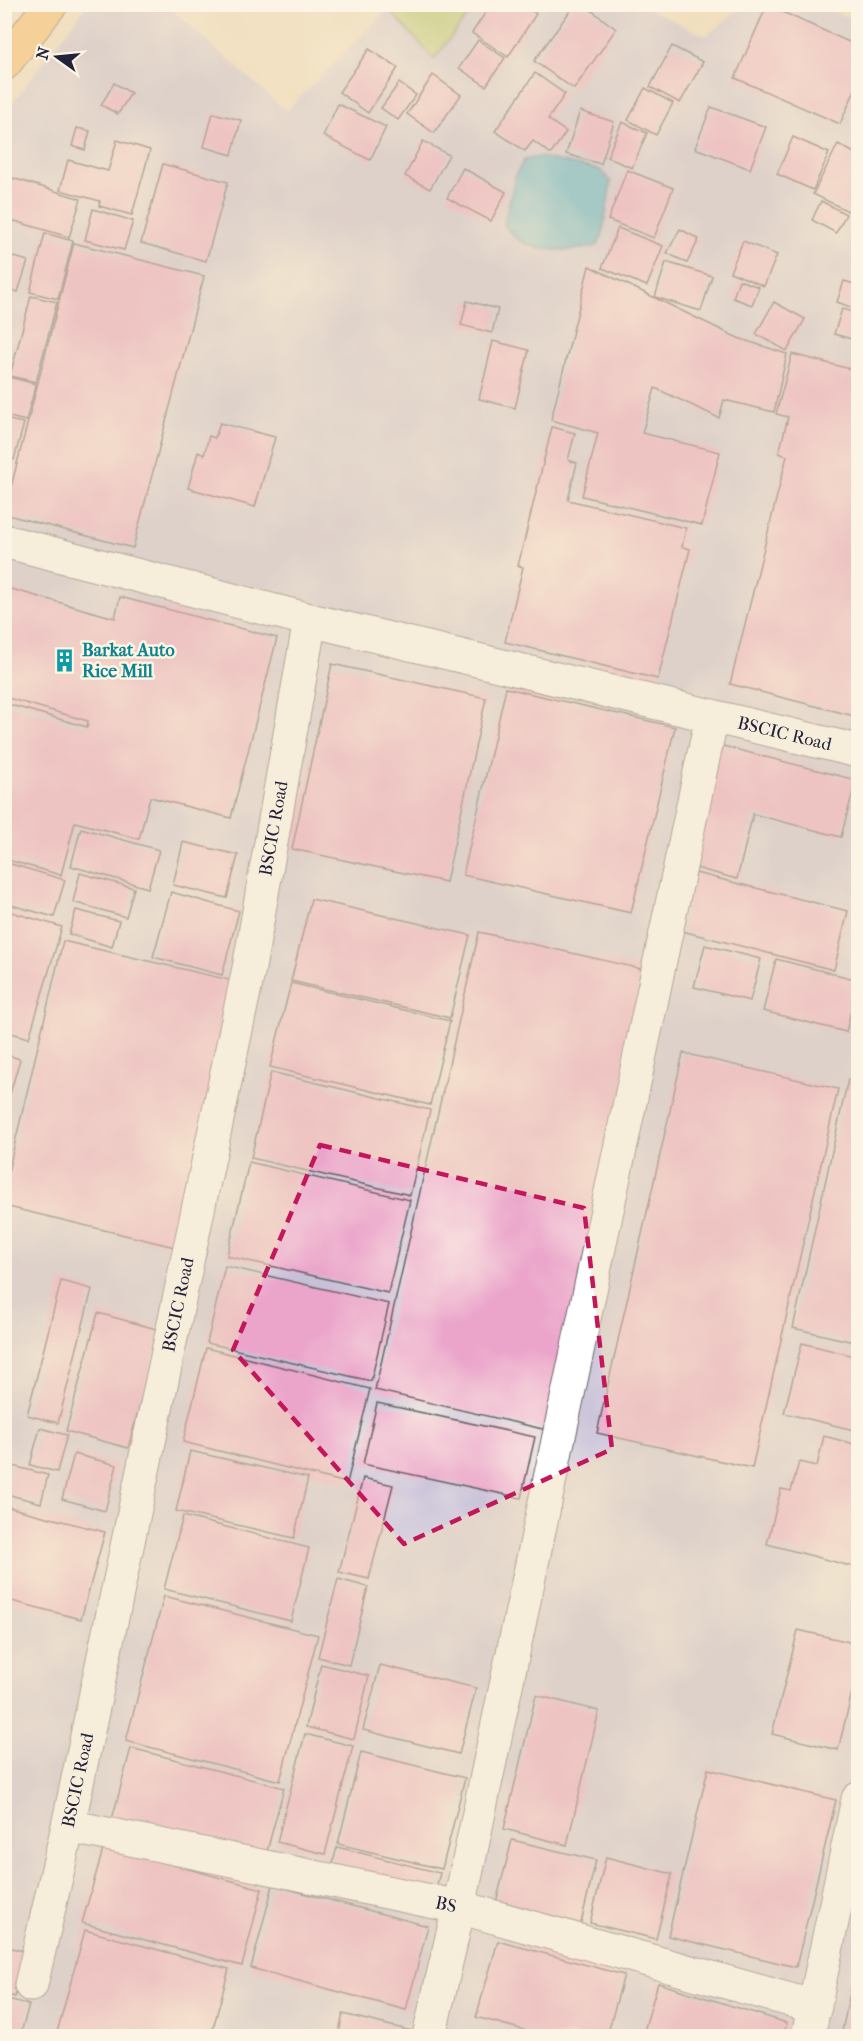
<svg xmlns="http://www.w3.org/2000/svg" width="863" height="2041" font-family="'IM FELL French Canon',serif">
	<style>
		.industrial { fill: #c7c0d9 }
		.green { fill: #b6cb6f; stroke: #6c7655; stroke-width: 1.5 }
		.water { fill: #4fafce; stroke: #386884; stroke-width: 1.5 }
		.building { fill: #eba5cb }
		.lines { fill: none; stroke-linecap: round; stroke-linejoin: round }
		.minor-casing { stroke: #6a6469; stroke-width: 35 }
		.major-casing { stroke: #6a6469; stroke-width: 35 }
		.minor { stroke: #fff; stroke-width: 33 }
		.major { stroke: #fabe6d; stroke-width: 33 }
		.marked { fill: none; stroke: #c2185b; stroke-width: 4.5; stroke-dasharray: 12 8; stroke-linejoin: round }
		.labels { text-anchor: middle; stroke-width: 5; stroke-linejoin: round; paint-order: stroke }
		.culture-label { font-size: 18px; font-weight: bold; fill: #0d838f; stroke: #fcf5e5; text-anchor: start }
		.street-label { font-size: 18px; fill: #22223b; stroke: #fcf5e5 }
	</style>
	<rect width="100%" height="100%" fill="#fcf5e5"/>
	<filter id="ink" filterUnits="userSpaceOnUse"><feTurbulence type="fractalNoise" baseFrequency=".0167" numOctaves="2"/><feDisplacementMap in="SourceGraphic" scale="12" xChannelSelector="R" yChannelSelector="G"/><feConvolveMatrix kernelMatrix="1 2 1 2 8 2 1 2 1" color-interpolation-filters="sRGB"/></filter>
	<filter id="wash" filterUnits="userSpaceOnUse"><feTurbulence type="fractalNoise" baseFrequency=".008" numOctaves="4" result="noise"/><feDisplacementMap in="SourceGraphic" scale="24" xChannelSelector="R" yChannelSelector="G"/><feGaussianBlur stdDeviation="1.35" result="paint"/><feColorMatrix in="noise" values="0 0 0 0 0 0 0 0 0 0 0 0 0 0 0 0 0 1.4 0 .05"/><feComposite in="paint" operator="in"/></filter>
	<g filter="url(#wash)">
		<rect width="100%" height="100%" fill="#f0dfbe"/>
		<!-- industrial -->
		<path class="industrial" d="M87,5H167L286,111L392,5H641L706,36L745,5H814L858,20V2036H5L4,114Z"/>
		<!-- green -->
		<path class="green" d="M385,5H476L434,59Z"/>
		<!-- water -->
		<path class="water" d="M539,157L600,170L611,182L602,237L596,246C566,253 523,255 504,224L516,174L524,160Z"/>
		<g id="blocks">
			<!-- building -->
			<g class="building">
				<path d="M491,4H523L536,14L508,57L472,33Z"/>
				<path d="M575,4H583L616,29L574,89L534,61Z"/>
				<path d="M767,5L858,46V83L840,124L735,78Z"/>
				<path d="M478,40L505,58L486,86L459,68Z"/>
				<path d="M672,46L703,62L680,103L650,87Z"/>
				<path d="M369,49L398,68L368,113L339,92Z"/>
				<path d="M535,73L565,94L548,119L566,132L551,154L533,141L525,151L495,131Z"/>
				<path d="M433,75L461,95L434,133L407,114Z"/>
				<path d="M114,83L131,93L118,114L101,105Z"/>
				<path d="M399,83L416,95L398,120L381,108Z"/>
				<path d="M645,88L673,103L656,135L628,120Z"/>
				<path d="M338,104L386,127L370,160L323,136Z"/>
				<path d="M711,107L766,127L750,169L695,148Z"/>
				<path d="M580,111L614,122L601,164L566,154Z"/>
				<path d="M213,113L241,120L232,155L204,147Z"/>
				<path d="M622,122L647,133L632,168L607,157Z"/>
				<path d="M77,128L90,131L85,150L72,146Z"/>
				<path d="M793,137L829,153L813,190L777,174Z"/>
				<path d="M117,140L150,150L132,215L99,206L100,201L60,190L68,160L108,171Z"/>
				<path d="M423,141L449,155L430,189L405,176Z"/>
				<path d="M838,144L858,155V199L852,213L813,194Z"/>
				<path d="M163,164L228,182L206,261L141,243Z"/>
				<path d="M463,168L506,192L491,221L447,198Z"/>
				<path d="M627,170L673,188L654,238L608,220Z"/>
				<path d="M6,176L81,199L69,237L4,218Z"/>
				<path d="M821,201L846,214L836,233L812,220Z"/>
				<path d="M93,209L133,221L124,250L85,240Z"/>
				<path d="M618,228L663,246L647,286L602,268Z"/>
				<path d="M680,229L699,239L687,263L667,253Z"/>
				<path d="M45,233L73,241L58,299L30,292Z"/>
				<path d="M743,241L777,255L764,286L730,272Z"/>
				<path d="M74,243L204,276L133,548L4,514Z"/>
				<path d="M4,254L28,261L18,292L4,288Z"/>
				<path d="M666,262L712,276L701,311L655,297Z"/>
				<path d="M589,266L738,338L787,354L774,412L724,400L719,418L655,388L642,433L720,452L702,525L582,496L598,433L551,420Z"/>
				<path d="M739,280L759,287L752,305L733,298Z"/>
				<path d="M844,281L858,285V310L837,302Z"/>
				<path d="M31,296L57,302L36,382L10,376Z"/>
				<path d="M467,301L498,309L492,333L461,325Z"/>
				<path d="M774,302L805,319L787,351L756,334Z"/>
				<path d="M842,309L858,313L855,340L834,334Z"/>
				<path d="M493,341L529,350L515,408L479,399Z"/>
				<path d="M792,354L858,371V717L730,684L787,456L779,453L788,417L776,414Z"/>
				<path d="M5,376L36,384L26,421L5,416Z"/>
				<path d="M4,419L24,423L14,460L4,458Z"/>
				<path d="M220,423L275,437L255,507L188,488L198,452L204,455L209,436L215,438Z"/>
				<path d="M552,427L575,433L568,460L577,463L568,500L686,528L682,547L690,549L658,679L505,642L523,567L518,566Z"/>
				<path d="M4,587L115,618L120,597L277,638L231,818L150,797L139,839L75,822L61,875L4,859V703L87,727L88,721L4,697Z"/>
				<path d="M332,664L486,698L446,882L292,849Z"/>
				<path d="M506,688L675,727L631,913L463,875Z"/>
				<path d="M719,745L856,780L841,837L753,814L737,879L688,866Z"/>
				<path d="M81,828L159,850L148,888L71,866Z"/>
				<path d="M183,842L238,855L227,898L173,885Z"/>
				<path d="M4,862L65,880L54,917L4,903Z"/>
				<path d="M80,873L134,888L126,917L73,902Z"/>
				<path d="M696,873L848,911L834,970L682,931Z"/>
				<path d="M171,892L239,911L222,975L153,957Z"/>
				<path d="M311,899L470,935L450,1018L291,981Z"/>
				<path d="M76,910L119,921L112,947L69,934Z"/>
				<path d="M8,911L62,927L29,1038L4,1031V996L7,986L4,985V924Z"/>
				<path d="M479,932L651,971L547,1430L375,1390Z"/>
				<path d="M63,941L238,982L175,1247L4,1206V1189Z"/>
				<path d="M705,945L761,959L750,1001L694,987Z"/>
				<path d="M776,959L858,980L846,1032L763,1011Z"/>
				<path d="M291,983L450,1021L430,1105L270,1067Z"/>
				<path d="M683,1053L838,1089L752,1468L597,1433Z"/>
				<path d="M4,1054L20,1059L5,1111H4Z"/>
				<path d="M271,1072L430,1110L410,1195L251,1158Z"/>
				<path d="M848,1079L858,1081V1343L793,1328Z"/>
				<path d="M249,1162L410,1200L388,1293L227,1256Z"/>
				<path d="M225,1266L389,1304L371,1381L207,1343Z"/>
				<path d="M61,1281L92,1289L58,1423L27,1415Z"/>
				<path d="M98,1313L160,1330L128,1448L66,1431Z"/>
				<path d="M802,1343L858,1357V1431L784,1413Z"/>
				<path d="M206,1348L370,1389L347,1483L183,1442Z"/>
				<path d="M377,1403L535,1437L521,1498L363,1464Z"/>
				<path d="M40,1428L67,1435L57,1472L30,1465Z"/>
				<path d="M824,1436L858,1445V1568L767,1544L781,1489L791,1491L799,1462L817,1466Z"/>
				<path d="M190,1451L308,1478L294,1538L176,1511Z"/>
				<path d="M74,1454L117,1465L105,1511L62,1499Z"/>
				<path d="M13,1466L48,1475L41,1503L6,1494Z"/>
				<path d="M363,1478L393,1485L369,1579L339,1572Z"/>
				<path d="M4,1506L105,1532L81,1619L4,1599Z"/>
				<path d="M183,1516L309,1548L291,1621L164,1589Z"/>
				<path d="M338,1579L368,1587L349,1665L318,1657Z"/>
				<path d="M164,1596L318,1635L280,1781L126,1741Z"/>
				<path d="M798,1630L858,1644V1668L838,1750L772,1734Z"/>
				<path d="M321,1664L369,1676L354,1739L306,1727Z"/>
				<path d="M380,1665L476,1688L459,1754L363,1730Z"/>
				<path d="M536,1695L599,1711L567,1845L504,1829Z"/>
				<path d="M305,1734L353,1746L325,1854L277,1842Z"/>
				<path d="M131,1748L284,1788L263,1866L110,1827Z"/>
				<path d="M361,1752L465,1778L442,1869L338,1844Z"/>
				<path d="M708,1769L836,1800L796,1967L668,1936Z"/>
				<path d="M512,1840L596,1860L580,1927L495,1906Z"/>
				<path d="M104,1846L262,1889L242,1966L82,1923Z"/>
				<path d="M337,1847L440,1873L434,1896L331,1870Z"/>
				<path d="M606,1857L672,1874L656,1939L590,1923Z"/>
				<path d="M273,1885L428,1926L406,2010L251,1968Z"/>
				<path d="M85,1930L229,1969L211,2036H56Z"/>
				<path d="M498,1941L624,1975L607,2036H546L476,2017Z"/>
				<path d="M4,1946L27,1952L15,1997L4,1994Z"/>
				<path d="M857,1960L858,2036H841Z"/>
				<path d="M658,1983L787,2023L783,2036H663L644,2031Z"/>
				<path d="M5,1998L29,2005L20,2036H5Z"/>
				<path d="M343,2014L416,2032L414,2036H338Z"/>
			</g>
		</g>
	</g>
	<g filter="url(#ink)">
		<use href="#blocks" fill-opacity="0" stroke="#6a6469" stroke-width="1.5"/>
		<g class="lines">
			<defs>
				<g id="minor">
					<path id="s1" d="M4,541L310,620L858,751"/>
					<path id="s2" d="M68,1826L459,1907L815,2007"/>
					<path id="s3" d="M31,1985L68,1826L249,968L310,620"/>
					<path d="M429,2036L459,1907L712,716"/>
					<path d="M808,2036L858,1799"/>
				</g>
				<path id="major" d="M4,64L51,4"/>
			</defs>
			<!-- minor casing -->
			<use href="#minor" class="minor-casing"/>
			<!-- major casing -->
			<use href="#major" class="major-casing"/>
			<!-- minor -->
			<use href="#minor" class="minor"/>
			<!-- major -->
			<use href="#major" class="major"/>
		</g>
	</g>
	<!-- marked area -->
	<path d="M0 0H863V2041H0ZM320,1145L584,1208L612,1449L404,1544L233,1350Z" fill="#f0dfbe" fill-opacity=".55" fill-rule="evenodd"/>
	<path class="marked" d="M320,1145L584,1208L612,1449L404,1544L233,1350Z"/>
	<!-- icons -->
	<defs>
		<symbol id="building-bare" viewBox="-9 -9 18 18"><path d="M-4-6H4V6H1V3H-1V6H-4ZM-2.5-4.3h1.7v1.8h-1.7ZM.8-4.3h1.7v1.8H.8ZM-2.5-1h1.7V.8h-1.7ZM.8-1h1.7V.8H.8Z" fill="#0f9aa8" stroke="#fcf5e5" stroke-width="2.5" paint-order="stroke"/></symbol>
	</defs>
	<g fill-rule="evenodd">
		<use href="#building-bare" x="48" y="644" width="33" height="33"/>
	</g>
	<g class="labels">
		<!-- culture labels -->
		<g class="culture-label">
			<text x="82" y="656">Barkat Auto<tspan x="82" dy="21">Rice Mill</tspan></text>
		</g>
		<!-- street labels -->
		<g class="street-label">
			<text dy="6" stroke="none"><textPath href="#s1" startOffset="804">BSCIC Road</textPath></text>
			<text dy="6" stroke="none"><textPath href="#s3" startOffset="1182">BSCIC Road</textPath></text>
			<text dy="6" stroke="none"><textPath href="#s3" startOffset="696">BSCIC Road</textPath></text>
			<text dy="6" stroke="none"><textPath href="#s3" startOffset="210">BSCIC Road</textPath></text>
			<text dy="6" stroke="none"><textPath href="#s2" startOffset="386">BS</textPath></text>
		</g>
	</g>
	<!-- margin -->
	<rect width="863" height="2041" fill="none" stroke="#fcf5e5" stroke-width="24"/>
	<!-- north arrow -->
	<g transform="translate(57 57) rotate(285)" stroke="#fcf5e5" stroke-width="4.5" paint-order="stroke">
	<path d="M0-4.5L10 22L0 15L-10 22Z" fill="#22223b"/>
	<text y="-9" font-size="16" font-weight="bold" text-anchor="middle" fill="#22223b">N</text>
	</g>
</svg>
